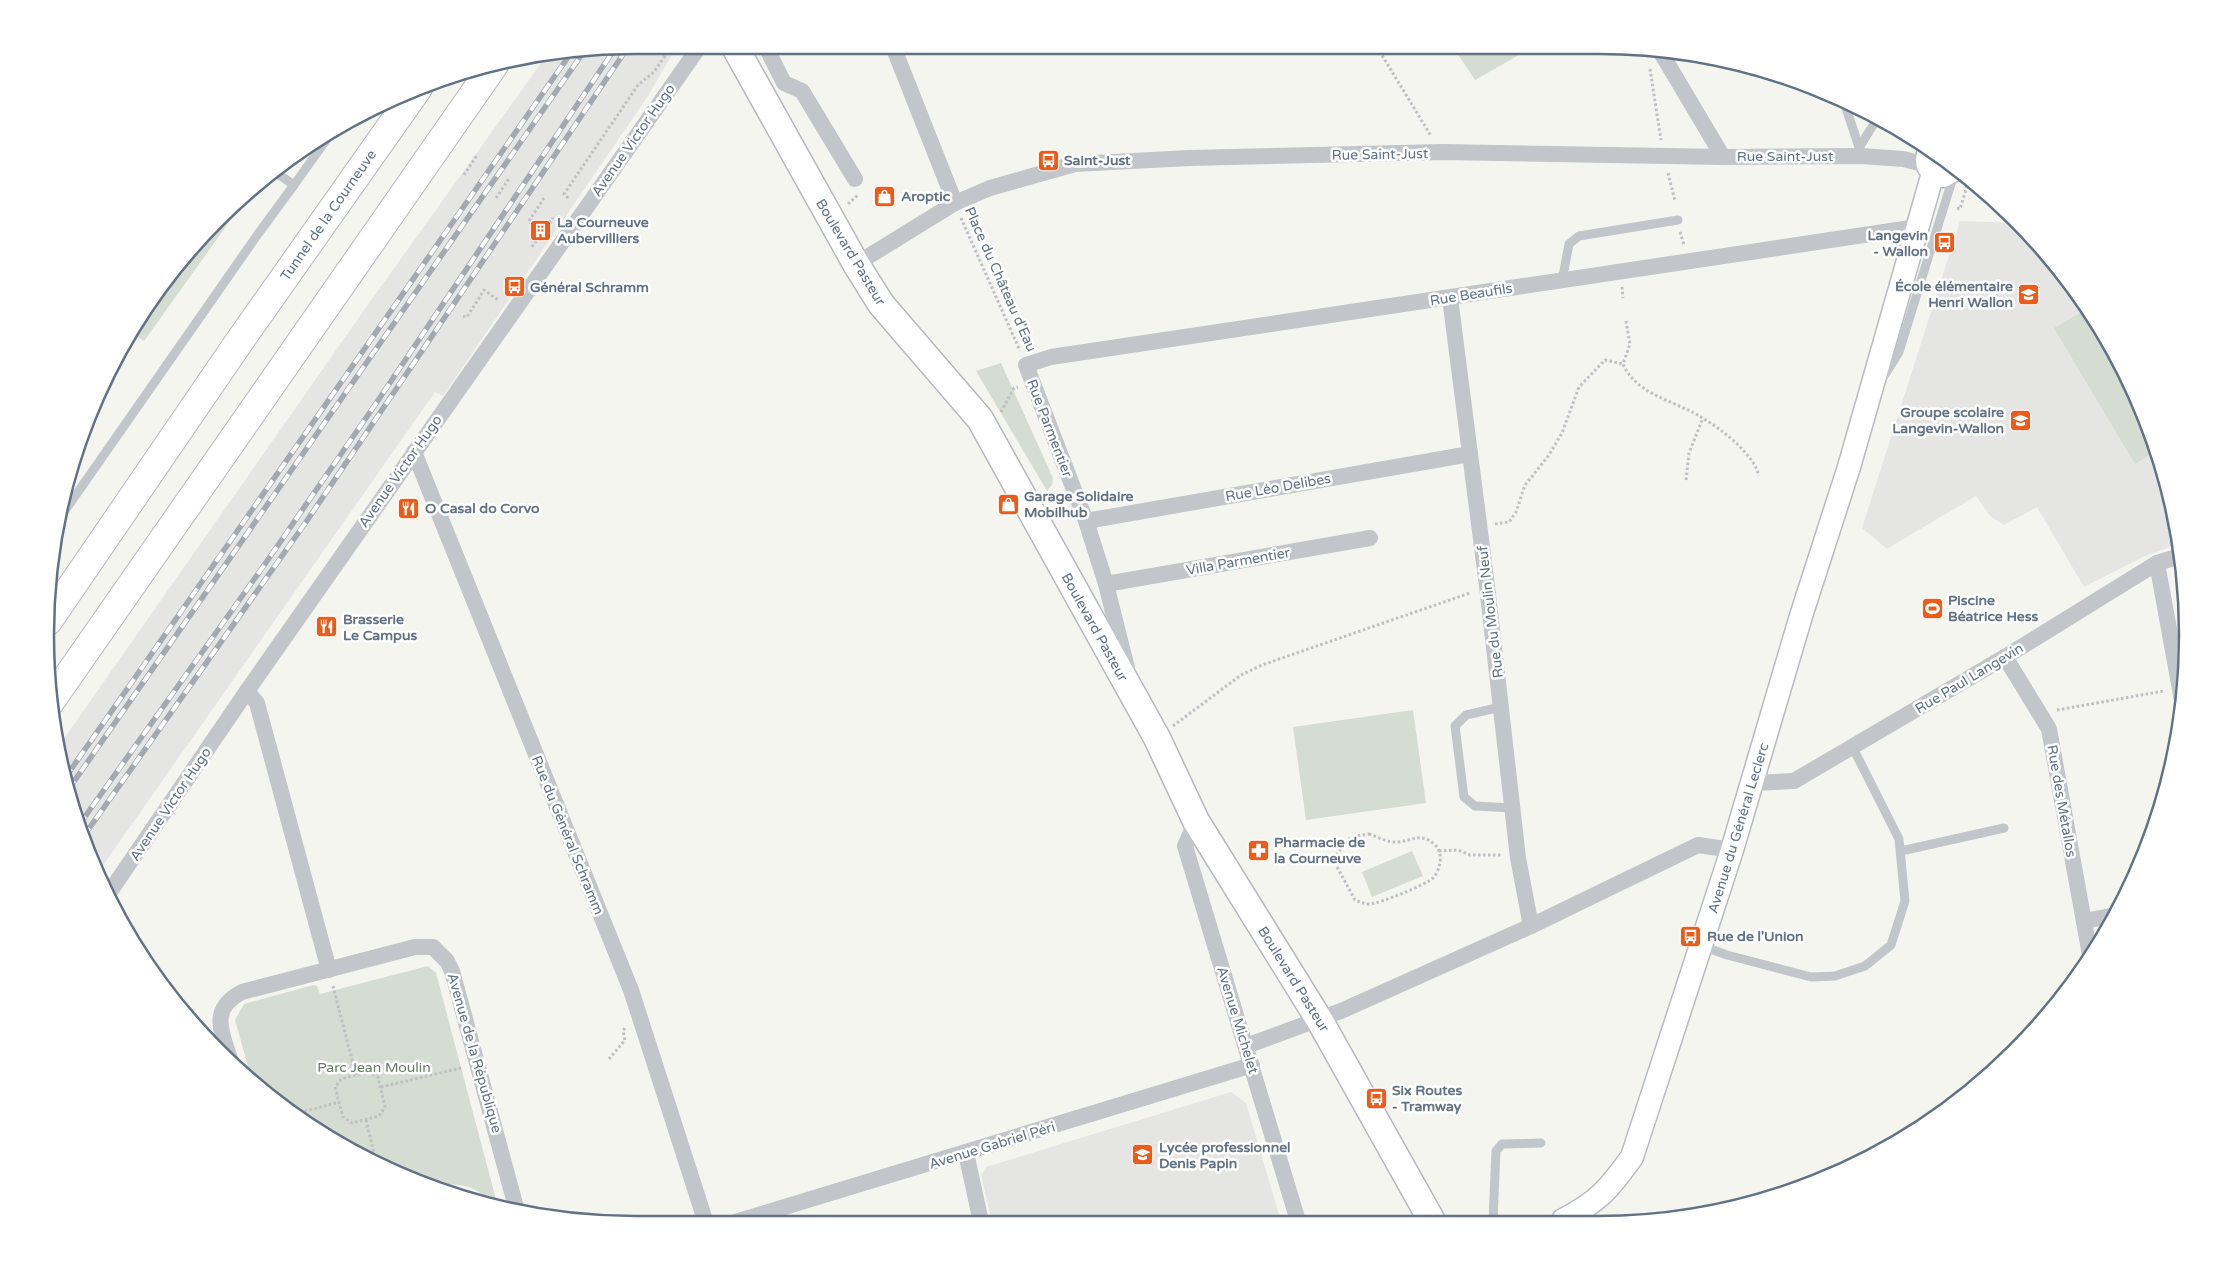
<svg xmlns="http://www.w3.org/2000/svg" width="2233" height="1270" font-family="'Varela Round',sans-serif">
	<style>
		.built { fill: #e5e6e4 }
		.green { fill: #d5dcd1 }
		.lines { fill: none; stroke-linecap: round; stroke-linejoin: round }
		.secondary-casing { stroke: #b6bbc0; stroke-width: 25 }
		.primary-casing { stroke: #b5b9bd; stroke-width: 29 }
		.highway-casing { stroke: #b6b9bd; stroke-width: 30 }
		.path { stroke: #bebfc2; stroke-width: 3; stroke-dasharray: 2.5 2.5; stroke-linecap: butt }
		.lane { stroke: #c2c5c9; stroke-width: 9 }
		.street { stroke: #c2c5c9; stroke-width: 16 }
		.secondary { stroke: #fff; stroke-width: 22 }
		.primary { stroke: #fff; stroke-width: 26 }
		.highway { stroke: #fff; stroke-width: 28 }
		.rail-casing { stroke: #a4a9b0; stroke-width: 5.5 }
		.rail { stroke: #fff; stroke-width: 4; stroke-dasharray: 11; stroke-linecap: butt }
		.labels { text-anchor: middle; stroke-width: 5; stroke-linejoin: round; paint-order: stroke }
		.street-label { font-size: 14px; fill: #627284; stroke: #fff }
		.poi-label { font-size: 14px; font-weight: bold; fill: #627284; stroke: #fff; text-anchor: start }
		.park-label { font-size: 14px; fill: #647a61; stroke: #fff }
		.rim { fill: none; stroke: #627284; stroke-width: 2.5 }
	</style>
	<rect width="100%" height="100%" fill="#f5f5f0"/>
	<!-- built -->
	<g class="built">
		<path d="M558,50H675L648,96L443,396L435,392L97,874L90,861L56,750L362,313L549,52Z"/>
		<path d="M1960,221L2016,223L2066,276L2127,374L2168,483L2178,544L2143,557L2084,587L2037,507L2004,525L1990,516L1976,496L1887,549L1862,528Z"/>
		<path d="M1231,1092L1246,1103L1281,1221L992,1222L981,1175L986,1167Z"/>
	</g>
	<!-- green -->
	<g class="green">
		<path d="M1453,47H1533L1475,80Z"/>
		<path d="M232,218L144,341L130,332L145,307L211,226Z"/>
		<path d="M2085,310L2114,359L2117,358L2127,374L2156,451L2135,464L2054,328Z"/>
		<path d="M1001,363L1053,478L1052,485L1047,491L976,371Z"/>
		<path d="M1413,710L1426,803L1306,820L1293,727Z"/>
		<path d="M1412,851L1423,876L1372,897L1362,872Z"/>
		<path d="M428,966L436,973L498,1207C491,1205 486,1197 479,1192C468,1184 449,1183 437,1186L340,1146L253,1084L235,1020L244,1004L313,985L317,986L320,994Z"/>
	</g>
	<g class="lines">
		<defs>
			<g id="secondary">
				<path d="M1930,150C1923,163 1929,174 1943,176L1956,169"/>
				<path d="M1563,1220C1598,1202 1609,1189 1632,1157L1732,850L1801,616L1849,467L1933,173"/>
			</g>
			<path id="primary" d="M736,49L856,264L881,304L980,419L1157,738L1196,821L1320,1021L1432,1221"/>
			<g id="highway">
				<path d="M48,621L239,342L418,88"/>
				<path d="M50,702L494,65"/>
			</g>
		</defs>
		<!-- secondary casing -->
		<use href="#secondary" class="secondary-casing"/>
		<!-- primary casing -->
		<use href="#primary" class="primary-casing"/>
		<!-- highway casing -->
		<use href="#highway" class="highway-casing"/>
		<!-- path -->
		<g class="path">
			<path d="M1377,47L1431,136"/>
			<path d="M637,51L638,50"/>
			<path d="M1650,69L1661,140"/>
			<path d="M1668,173L1675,201"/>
			<path d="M464,175L477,155"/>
			<path d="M496,198L510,177"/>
			<path d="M568,198L564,194L638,85L654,72L669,50"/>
			<path d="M848,204L858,195"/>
			<path d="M1957,208L1960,209L1967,186"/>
			<path d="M961,218L1020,351"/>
			<path d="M529,221L544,198"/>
			<path d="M546,227L553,218"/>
			<path d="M1680,232L1684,245"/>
			<path d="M532,247L539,237"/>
			<path d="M1622,287L1623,298"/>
			<path d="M463,316L467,317L484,290L498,300"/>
			<path d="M1626,321L1630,344L1623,364C1635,392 1669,400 1694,413C1712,423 1729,435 1743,450C1750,458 1756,465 1759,476"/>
			<path d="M1001,412L1014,388L1018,387"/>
			<path d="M1686,480L1689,453L1703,418"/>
			<path d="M1495,524L1509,522L1516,512L1525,485L1549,455L1562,433L1579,387L1605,360L1623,364"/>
			<path d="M2057,710L2164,691"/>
			<path d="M1173,726L1241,675L1262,665L1470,593"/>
			<path d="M1369,834C1378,837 1388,843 1398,842C1412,841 1420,832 1434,844C1444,852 1441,869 1433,878C1428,884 1378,904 1370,904C1364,904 1360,902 1355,900L1336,865V856L1347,840L1355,836Z"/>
			<path d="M1439,851L1458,850L1470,855H1502"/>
			<path d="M333,986L356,1075"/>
			<path d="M609,1059L625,1040L623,1031L626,1026"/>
			<path d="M368,1072L378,1077L385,1107L379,1116L352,1123L343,1117L335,1087L341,1079Z"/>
			<path d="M381,1087L461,1068"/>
			<path d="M295,1114L339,1102"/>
			<path d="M366,1120L376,1161"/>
		</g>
		<!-- lane -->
		<g class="lane">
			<path d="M1844,102L1862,156"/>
			<path d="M1859,148L1878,117"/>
			<path d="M272,170L294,185L332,132"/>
			<path d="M1562,281L1569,244L1579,236L1678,220"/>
			<path d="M1884,376L1899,352L1954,174"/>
			<path d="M57,522L258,234L294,185"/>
			<path d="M1501,707L1466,715L1455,726L1464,797L1475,806L1512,808"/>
			<path d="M1901,851L2004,828"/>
			<path d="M1702,946L1727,955L1811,977L1835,976L1865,966L1891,945L1905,901L1899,839L1852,746"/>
			<path d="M453,1193L473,1198L481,1205"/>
			<path d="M1493,1221L1496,1151L1502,1144L1541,1143"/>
		</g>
		<!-- street -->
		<g class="street">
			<path d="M767,49L784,83L802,91L855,179"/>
			<path d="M894,49L955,203"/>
			<path d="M1660,51L1723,157"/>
			<path d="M856,264L955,203L990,188L1075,164L1189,158L1442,152L1723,157L1862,156L1903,159L1927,165"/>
			<path d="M1450,298L1487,586L1518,858L1531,926"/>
			<path d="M414,452L631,990L706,1223"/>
			<path d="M1086,521L1470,454"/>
			<path d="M2157,563L2183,706"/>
			<path d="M1106,584L1370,538"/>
			<path d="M2005,657L2049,729L2090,955"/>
			<path d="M1127,668L1106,584L1086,521L1026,365L1051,357L1917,227"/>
			<path d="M247,691L257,703L329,970"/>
			<path d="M1752,783L1794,781L2005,657L2157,563L2180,556"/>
			<path d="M1196,821L1185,846L1298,1221"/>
			<path d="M107,896L247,691L697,50"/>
			<path d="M2084,921L2116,915"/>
			<path d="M1246,1046L1341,1011L1531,926L1698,845L1732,850"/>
			<path d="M232,1065C223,1035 207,1010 242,992L415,947H433L447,961L452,971L517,1211"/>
			<path d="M966,1153L981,1222"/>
			<path d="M732,1223L1252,1065"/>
		</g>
		<!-- secondary -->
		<use href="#secondary" class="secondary"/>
		<!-- primary -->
		<use href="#primary" class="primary"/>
		<!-- highway -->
		<use href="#highway" class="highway"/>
		<defs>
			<g id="rail">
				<path d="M65,778L573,50"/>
				<path d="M68,790L585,50"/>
				<path d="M79,825L265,564L377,402L614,50"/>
				<path d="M83,837L306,522L626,50"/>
			</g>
		</defs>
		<!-- rail casing -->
		<use href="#rail" class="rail-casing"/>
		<!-- rail -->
		<use href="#rail" class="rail"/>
	</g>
	<!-- icons -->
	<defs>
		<symbol id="bus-square" viewBox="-11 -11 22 22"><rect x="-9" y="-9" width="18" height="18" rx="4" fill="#ed5b18" stroke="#fff"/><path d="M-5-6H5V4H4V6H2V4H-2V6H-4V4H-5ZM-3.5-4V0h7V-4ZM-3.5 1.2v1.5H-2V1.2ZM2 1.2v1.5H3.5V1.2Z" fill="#fff"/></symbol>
		<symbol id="shop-square" viewBox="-11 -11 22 22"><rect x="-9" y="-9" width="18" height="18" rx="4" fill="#ed5b18" stroke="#fff"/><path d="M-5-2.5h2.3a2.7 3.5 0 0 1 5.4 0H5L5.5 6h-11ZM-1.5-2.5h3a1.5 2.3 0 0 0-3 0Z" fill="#fff"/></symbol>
		<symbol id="building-square" viewBox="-11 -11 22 22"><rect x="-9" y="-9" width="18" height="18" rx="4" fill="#ed5b18" stroke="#fff"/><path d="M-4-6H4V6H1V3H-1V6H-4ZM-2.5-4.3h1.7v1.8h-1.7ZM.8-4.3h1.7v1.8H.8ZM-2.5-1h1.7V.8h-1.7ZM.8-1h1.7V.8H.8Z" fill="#fff"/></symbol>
		<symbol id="school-square" viewBox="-11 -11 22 22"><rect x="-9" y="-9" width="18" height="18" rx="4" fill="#ed5b18" stroke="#fff"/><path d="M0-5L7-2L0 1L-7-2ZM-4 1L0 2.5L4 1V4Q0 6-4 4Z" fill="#fff"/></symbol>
		<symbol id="restaurant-square" viewBox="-11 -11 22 22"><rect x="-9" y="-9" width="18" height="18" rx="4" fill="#ed5b18" stroke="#fff"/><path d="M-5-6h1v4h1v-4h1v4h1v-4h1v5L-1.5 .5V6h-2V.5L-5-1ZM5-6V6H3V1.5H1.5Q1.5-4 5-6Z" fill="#fff"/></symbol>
		<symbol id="stadium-square" viewBox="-11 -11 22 22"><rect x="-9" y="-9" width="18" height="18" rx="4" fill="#ed5b18" stroke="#fff"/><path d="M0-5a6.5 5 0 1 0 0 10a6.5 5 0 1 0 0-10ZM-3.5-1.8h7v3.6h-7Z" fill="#fff"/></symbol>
		<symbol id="pharmacy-square" viewBox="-11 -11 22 22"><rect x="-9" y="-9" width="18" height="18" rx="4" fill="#ed5b18" stroke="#fff"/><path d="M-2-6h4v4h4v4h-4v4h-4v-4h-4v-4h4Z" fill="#fff"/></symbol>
	</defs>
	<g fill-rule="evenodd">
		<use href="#bus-square" x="1036" y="148" width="25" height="25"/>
		<use href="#shop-square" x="872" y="184" width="25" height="25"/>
		<use href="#building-square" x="528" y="218" width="25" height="25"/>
		<use href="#bus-square" x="1932" y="230" width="25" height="25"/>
		<use href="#bus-square" x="502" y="274" width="25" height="25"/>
		<use href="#school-square" x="2016" y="282" width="25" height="25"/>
		<use href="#school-square" x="2008" y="408" width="25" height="25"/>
		<use href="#shop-square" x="996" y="492" width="25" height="25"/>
		<use href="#restaurant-square" x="396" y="496" width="25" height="25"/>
		<use href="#stadium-square" x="1920" y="596" width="25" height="25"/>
		<use href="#restaurant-square" x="314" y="614" width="25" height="25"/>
		<use href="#pharmacy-square" x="1246" y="838" width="25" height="25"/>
		<use href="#bus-square" x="1678" y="924" width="25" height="25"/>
		<use href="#bus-square" x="1364" y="1086" width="25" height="25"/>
		<use href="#school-square" x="1130" y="1142" width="25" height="25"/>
	</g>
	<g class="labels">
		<!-- street labels -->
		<g class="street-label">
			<text transform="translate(633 140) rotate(-55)" y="5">Avenue Victor Hugo</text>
			<text transform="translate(1380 154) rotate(-1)" y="5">Rue Saint-Just</text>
			<text x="1785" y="161">Rue Saint-Just</text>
			<text transform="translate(328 215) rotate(-55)" y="5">Tunnel de la Courneuve</text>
			<text transform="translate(851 252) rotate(59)" y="5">Boulevard Pasteur</text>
			<text transform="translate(1001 279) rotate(66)" y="5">Place du Château d'Eau</text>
			<text transform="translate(1471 294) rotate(-9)" y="5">Rue Beaufils</text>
			<text transform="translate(1050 428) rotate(69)" y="5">Rue Parmentier</text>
			<text transform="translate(400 471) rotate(-55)" y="5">Avenue Victor Hugo</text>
			<text transform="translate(1278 487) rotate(-10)" y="5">Rue Léo Delibes</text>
			<text transform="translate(1238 561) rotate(-10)" y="5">Villa Parmentier</text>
			<text transform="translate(1490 612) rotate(-97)" y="5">Rue du Moulin Neuf</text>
			<text transform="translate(1095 627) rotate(61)" y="5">Boulevard Pasteur</text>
			<text transform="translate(1969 678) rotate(-31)" y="5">Rue Paul Langevin</text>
			<text transform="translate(2062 801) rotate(80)" y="5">Rue des Métallos</text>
			<text transform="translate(170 804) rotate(-56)" y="5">Avenue Victor Hugo</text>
			<text transform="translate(1738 828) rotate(-73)" y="5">Avenue du Général Leclerc</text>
			<text transform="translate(568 835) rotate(68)" y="5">Rue du Général Schramm</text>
			<text transform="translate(1294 979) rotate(58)" y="5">Boulevard Pasteur</text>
			<text transform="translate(1238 1020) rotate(73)" y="5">Avenue Michelet</text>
			<text transform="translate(475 1053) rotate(74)" y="5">Avenue de la République</text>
			<text transform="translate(992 1145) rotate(-17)" y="5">Avenue Gabriel Péri</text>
		</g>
		<!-- poi labels -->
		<g class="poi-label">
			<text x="1064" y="165">Saint-Just</text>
			<text x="901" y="201">Aroptic</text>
			<text x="557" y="227">La Courneuve<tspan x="557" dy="16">Aubervilliers</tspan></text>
			<text x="1928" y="240" text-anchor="end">Langevin<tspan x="1928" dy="16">- Wallon</tspan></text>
			<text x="2013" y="291" text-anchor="end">École élémentaire<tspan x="2013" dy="16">Henri Wallon</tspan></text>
			<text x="530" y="292">Général Schramm</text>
			<text x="2004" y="417" text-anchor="end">Groupe scolaire<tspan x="2004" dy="16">Langevin-Wallon</tspan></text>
			<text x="1024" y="501">Garage Solidaire<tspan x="1024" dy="16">Mobilhub</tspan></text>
			<text x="425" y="513">O Casal do Corvo</text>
			<text x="1948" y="605">Piscine<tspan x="1948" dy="16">Béatrice Hess</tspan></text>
			<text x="343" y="624">Brasserie<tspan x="343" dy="16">Le Campus</tspan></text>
			<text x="1274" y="847">Pharmacie de<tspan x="1274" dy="16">la Courneuve</tspan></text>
			<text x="1707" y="941">Rue de l'Union</text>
			<text x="1392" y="1095">Six Routes<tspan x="1392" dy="16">- Tramway</tspan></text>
			<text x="1159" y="1152">Lycée professionnel<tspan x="1159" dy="16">Denis Papin</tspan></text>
		</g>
		<!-- park labels -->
		<g class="park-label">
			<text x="374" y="1072">Parc Jean Moulin</text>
		</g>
	</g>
	<!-- crop -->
	<path d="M0 0H2233V1270H0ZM635 54H1598A581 581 0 0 1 2179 635V635A581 581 0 0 1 1598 1216H635A581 581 0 0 1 54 635V635A581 581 0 0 1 635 54Z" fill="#fff" fill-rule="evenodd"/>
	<path class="rim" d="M635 54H1598A581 581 0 0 1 2179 635V635A581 581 0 0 1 1598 1216H635A581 581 0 0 1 54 635V635A581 581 0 0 1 635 54Z"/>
</svg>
